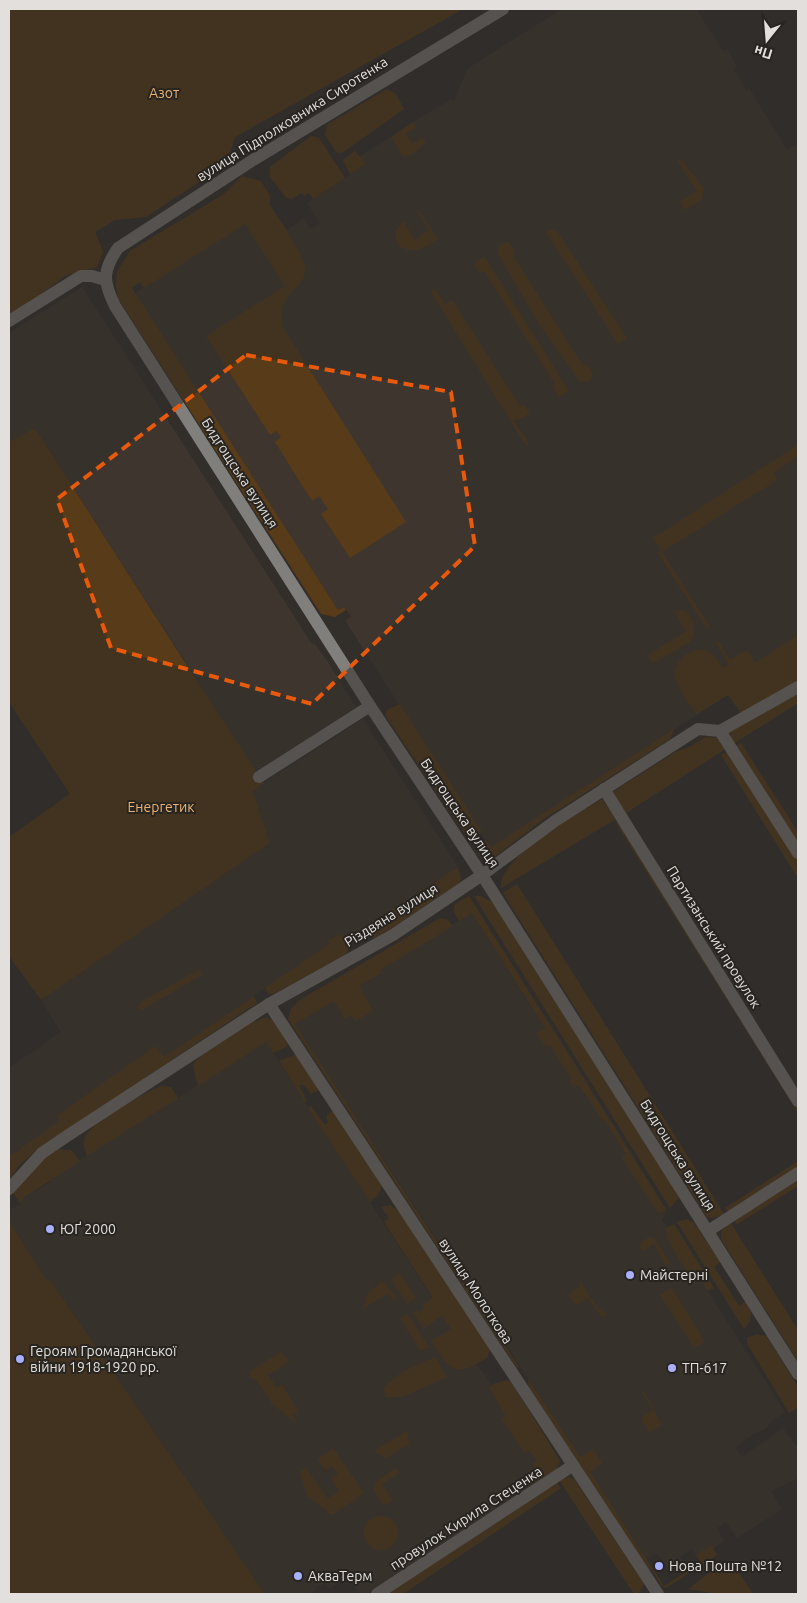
<svg xmlns="http://www.w3.org/2000/svg" width="807" height="1603" font-family="Ubuntu,sans-serif">
	<style>
		.built { fill: #3e362e }
		.green { fill: #583b18 }
		.lines { fill: none; stroke-linecap: round; stroke-linejoin: round }
		.minor { stroke: #817f7c; stroke-width: 12 }
		.marked { fill: none; stroke: #e8590c; stroke-width: 4; stroke-dasharray: 10 6; stroke-linejoin: round }
		.poi-dot { fill: #a8b0fc; stroke: #282420; stroke-width: 2 }
		.labels { text-anchor: middle; stroke-width: 4; stroke-linejoin: round; paint-order: stroke }
		.park-label { font-size: 14px; fill: #ebb272; stroke: #282420 }
		.street-label { font-size: 14px; fill: #e2dfdc; stroke: #282420 }
		.poi-label { font-size: 14px; fill: #e2dfdc; stroke: #282420; text-anchor: start }
	</style>
	<rect width="100%" height="100%" fill="#322e2a"/>
	<!-- built -->
	<g class="built">
		<path d="M562,9H696L723,51L727,49L737,66L733,69L746,90L749,88L787,150L798,144V650L491,847L348,625L346,620L351,616L344,607L338,610L134,294L244,224L282,226L286,231L304,218L310,229L320,223L307,203L366,164L360,156L391,137L394,141L416,127L413,122L452,99L454,102L467,69Z"/>
		<path d="M82,287L312,644L314,643L326,659L356,707L256,772L35,428L9,442V333Z"/>
		<path d="M363,719L458,867L357,932L347,933L340,937L339,935L328,941L329,944L9,1164V1068L61,1032L41,1000L270,843L253,790Z"/>
		<path d="M472,913L545,1029L551,1025L637,1162L667,1211L662,1220L785,1412L769,1423L767,1428L759,1432L754,1433L735,1448L742,1457L783,1428L798,1448V1476L795,1480L771,1491L782,1509L737,1538L726,1522L717,1528L724,1541L713,1549L715,1552L701,1562L692,1549L680,1557L683,1562L669,1570L657,1553L647,1559L295,1024L382,973L380,970Z"/>
		<path d="M266,1042L475,1364L482,1371L549,1473L368,1594H360L348,1577L330,1589L325,1583L316,1587L317,1589L310,1594H265L59,1293L50,1280L46,1279L9,1221V1210L21,1204L23,1198L51,1182L50,1180L110,1141Z"/>
	</g>
	<!-- green -->
	<g class="green">
		<path d="M9,9H463L235,137L226,164L146,217L115,220L95,232L103,252L97,267L65,276L9,318Z"/>
		<path d="M387,89L396,94L404,109L342,153L336,152L325,135L327,125Z"/>
		<path d="M413,122L416,127L406,134L412,144L422,138L426,143L412,154L403,157L391,137Z"/>
		<path d="M311,136L319,138L345,178L313,199L309,193L304,196L302,193L292,199L286,198L270,177V167Z"/>
		<path d="M355,151L366,164L350,174L343,160Z"/>
		<path d="M680,159L704,188L702,199L685,210L680,202L697,191L677,160Z"/>
		<path d="M242,176L261,181L270,196V205C278,217 305,256 305,269C306,290 277,290 282,326L406,522L350,558L321,514L328,509L319,496L312,501L275,442L281,437L276,431L270,435L206,336L285,286L245,224L144,288L140,282L132,288L338,610L344,607L346,610L335,617L321,614L119,300L116,287L117,272L130,251L224,194Z"/>
		<path d="M417,211H419L438,239C424,248 412,256 397,244L395,231L403,221L415,240L429,230Z"/>
		<path d="M553,229L557,231L627,338L618,344L546,232Z"/>
		<path d="M509,242L515,251L512,254L583,366L587,364L593,374L590,381L580,382L539,324L497,252L499,245Z"/>
		<path d="M484,256L567,388L568,391L559,397L553,386L555,384L484,271L480,273L474,264Z"/>
		<path d="M434,288L445,304L452,300L520,406L524,405L530,414L518,420L513,419L529,444L526,446L431,292Z"/>
		<path d="M35,428L186,664L264,783L253,791L270,843L41,1000L9,956V837L70,794L9,702V442Z"/>
		<path d="M798,445V456L774,473L777,480L662,552L710,627L707,629L658,553L661,550L653,538Z"/>
		<path d="M681,609C693,614 698,630 691,641L656,662L651,661L647,656L686,631L675,613Z"/>
		<path d="M798,635V682L741,713L728,695L697,714C690,704 677,689 675,676C673,661 692,645 707,651C715,654 718,662 723,668L729,665L716,643L718,641L730,660L747,650L755,663Z"/>
		<path d="M798,692V703L733,744L729,733Z"/>
		<path d="M400,704L482,832L472,839L468,838L385,715L387,710Z"/>
		<path d="M674,729L670,739L542,820L490,860L482,859L477,852L478,848L486,840L491,847Z"/>
		<path d="M706,737L718,738L727,748L623,815L613,792L677,751L685,749Z"/>
		<path d="M741,743L798,832V846L735,746Z"/>
		<path d="M729,751L798,861V878L721,755Z"/>
		<path d="M602,799L616,819L501,888C498,857 578,814 602,799Z"/>
		<path d="M618,822L798,1108V1113L616,823Z"/>
		<path d="M458,867L461,879L458,884L377,938L360,937L357,932Z"/>
		<path d="M517,884L724,1214L714,1218L707,1217L503,893Z"/>
		<path d="M469,896L666,1210L658,1213L622,1158L626,1154L605,1120L603,1121L579,1085L574,1088L570,1082L572,1080L550,1045L547,1047L536,1034L545,1028L472,913L459,921L454,912V905Z"/>
		<path d="M474,896H481L493,903L675,1190L679,1198L670,1208Z"/>
		<path d="M440,918L447,919L453,926L380,970L382,973L359,986L373,1011L355,1021L351,1015L345,1019L334,1001L295,1024L519,1367L517,1368L288,1019L291,1009L300,1000Z"/>
		<path d="M347,933L351,944L345,956L273,994L268,993L265,988L329,944L328,941L339,934L341,937Z"/>
		<path d="M198,970L203,974L142,1010L138,1008L141,1002Z"/>
		<path d="M254,996L257,1003L34,1152L18,1166L11,1178L9,1176V1154L12,1155L59,1121L58,1115L155,1046L164,1057Z"/>
		<path d="M266,1017L275,1022L288,1040L286,1047L273,1053L266,1042L198,1086L193,1066C206,1042 241,1027 266,1017Z"/>
		<path d="M295,1055L300,1058L321,1089L311,1094L303,1084L299,1086L307,1101L305,1102L279,1061Z"/>
		<path d="M161,1086L171,1087L178,1098L87,1156C86,1152 83,1146 84,1141C88,1121 143,1094 161,1086Z"/>
		<path d="M311,1106L325,1125L328,1122L326,1116L334,1110L382,1186L378,1195L370,1202L308,1108Z"/>
		<path d="M58,1149L72,1151L80,1161L23,1198L21,1204L14,1194V1188L47,1154Z"/>
		<path d="M798,1161V1167L728,1212L725,1208Z"/>
		<path d="M798,1177V1186L736,1225L735,1220Z"/>
		<path d="M390,1205L401,1213L490,1348L488,1357C455,1378 451,1372 431,1341L451,1329L442,1315L424,1329L413,1312L417,1310L419,1313L424,1309L422,1305L433,1298L384,1222L389,1218L381,1207Z"/>
		<path d="M687,1219L694,1223L720,1262L714,1267L739,1306L745,1302L751,1312L750,1321L744,1329L677,1222Z"/>
		<path d="M9,1221L46,1279L50,1280L59,1293L265,1594H9Z"/>
		<path d="M730,1222L798,1330V1361L721,1239L722,1230Z"/>
		<path d="M674,1224L714,1288L708,1291L694,1270L688,1274L667,1239L666,1228Z"/>
		<path d="M650,1237L655,1239L670,1263L665,1266L654,1244L643,1251L640,1248L641,1242Z"/>
		<path d="M400,1273L416,1298L407,1304L391,1279Z"/>
		<path d="M382,1281L397,1298L393,1300L388,1293L363,1309L367,1294Z"/>
		<path d="M581,1283L596,1306L607,1315L602,1317L588,1298L576,1305L568,1295L580,1287L579,1285Z"/>
		<path d="M672,1288L705,1342L694,1348L660,1295Z"/>
		<path d="M407,1314L429,1347L420,1351L400,1318Z"/>
		<path d="M757,1334L766,1336L798,1387V1407L789,1413L748,1345L747,1338Z"/>
		<path d="M281,1352L290,1361L268,1375L277,1388L282,1385L298,1411L292,1415L298,1424L273,1405L256,1380L250,1377V1371Z"/>
		<path d="M435,1357L447,1377L402,1397H385L384,1387L402,1372Z"/>
		<path d="M528,1379L580,1457L593,1449L602,1463L590,1472L664,1586L701,1562L696,1555L711,1545L717,1555L666,1588L662,1586L651,1569L648,1570L529,1390Z"/>
		<path d="M507,1380L511,1382L560,1461L556,1471L551,1474L549,1473L531,1485L526,1479L537,1471L533,1465L537,1461L529,1450L524,1453L502,1419L506,1416L489,1388L493,1384Z"/>
		<path d="M644,1391L662,1425L649,1433L641,1418L653,1410L642,1392Z"/>
		<path d="M407,1431L409,1444L386,1458L374,1451Z"/>
		<path d="M333,1448L364,1493L332,1515L307,1496L300,1472L306,1468L328,1499L339,1491L331,1479L338,1474L332,1466L326,1471L318,1459Z"/>
		<path d="M396,1468L399,1473L382,1484L392,1500L386,1505L382,1504L374,1490L376,1482Z"/>
		<path d="M569,1477L574,1479L644,1584L638,1594H634L559,1480Z"/>
		<path d="M556,1482L561,1488L403,1594H385Z"/>
		<circle cx="381" cy="1533" r="17"/>
		<path d="M722,1563L726,1570L734,1565L753,1594H718L688,1589Z"/>
	</g>
	<g class="lines">
		<!-- minor -->
		<g class="minor">
			<path d="M503,9L253,160L118,248C102,271 103,282 115,306L370,706L482,875L798,1374"/>
			<path d="M9,321L81,276H92L105,280"/>
			<path d="M720,731L798,853"/>
			<path d="M259,777L370,706"/>
			<path d="M604,789L798,1101"/>
			<path d="M269,1004L658,1594"/>
			<path d="M9,1189L42,1153L67,1136L269,1004L393,935L482,875L555,821L698,729L720,731L798,687"/>
			<path d="M708,1231L798,1173"/>
			<path d="M377,1594L572,1466"/>
		</g>
	</g>
	<!-- marked area -->
	<path d="M0 0H807V1603H0ZM246,355L451,392L475,546L312,704L111,648L57,499Z" fill="#322e2a" fill-opacity=".55" fill-rule="evenodd"/>
	<path class="marked" d="M246,355L451,392L475,546L312,704L111,648L57,499Z"/>
	<!-- markers -->
	<g class="poi-dot">
		<circle cx="50" cy="1229" r="5"/>
		<circle cx="630" cy="1275" r="5"/>
		<circle cx="20" cy="1359" r="5"/>
		<circle cx="672" cy="1368" r="5"/>
		<circle cx="659" cy="1566" r="5"/>
		<circle cx="298" cy="1576" r="5"/>
	</g>
	<g class="labels">
		<!-- park labels -->
		<g class="park-label">
			<text x="164" y="98">Азот</text>
			<text x="161" y="812">Енергетик</text>
		</g>
		<!-- street labels -->
		<g class="street-label">
			<text transform="translate(292 119) rotate(-32)" y="5">вулиця Підполковника Сиротенка</text>
			<text transform="translate(240 473) rotate(57)" y="5">Бидгощська вулиця</text>
			<text transform="translate(460 813) rotate(56)" y="5">Бидгощська вулиця</text>
			<text transform="translate(391 915) rotate(-32)" y="5">Різдвяна вулиця</text>
			<text transform="translate(714 937) rotate(58)" y="5">Партизанський провулок</text>
			<text transform="translate(678 1155) rotate(58)" y="5">Бидгощська вулиця</text>
			<text transform="translate(476 1291) rotate(57)" y="5">вулиця Молоткова</text>
			<text transform="translate(466 1518) rotate(-33)" y="5">провулок Кирила Стеценка</text>
		</g>
		<!-- poi labels -->
		<g class="poi-label">
			<text x="60" y="1234">ЮҐ 2000</text>
			<text x="640" y="1280">Майстерні</text>
			<text x="30" y="1356">Героям Громадянської<tspan x="30" dy="16">війни 1918-1920 рр.</tspan></text>
			<text x="682" y="1373">ТП-617</text>
			<text x="669" y="1571">Нова Пошта №12</text>
			<text x="308" y="1581">АкваТерм</text>
		</g>
	</g>
	<!-- border -->
	<rect width="807" height="1603" fill="none" stroke="#e2dfdc" stroke-width="20"/>
	<!-- north arrow -->
	<g transform="translate(767 40) rotate(197)" stroke="#282420" stroke-width="4" paint-order="stroke">
	<path d="M0-4L9 19L0 12L-9 19Z" fill="#e2dfdc"/>
	<text y="-8" font-size="14" font-weight="bold" text-anchor="middle" fill="#e2dfdc">Пн</text>
	</g>
</svg>
